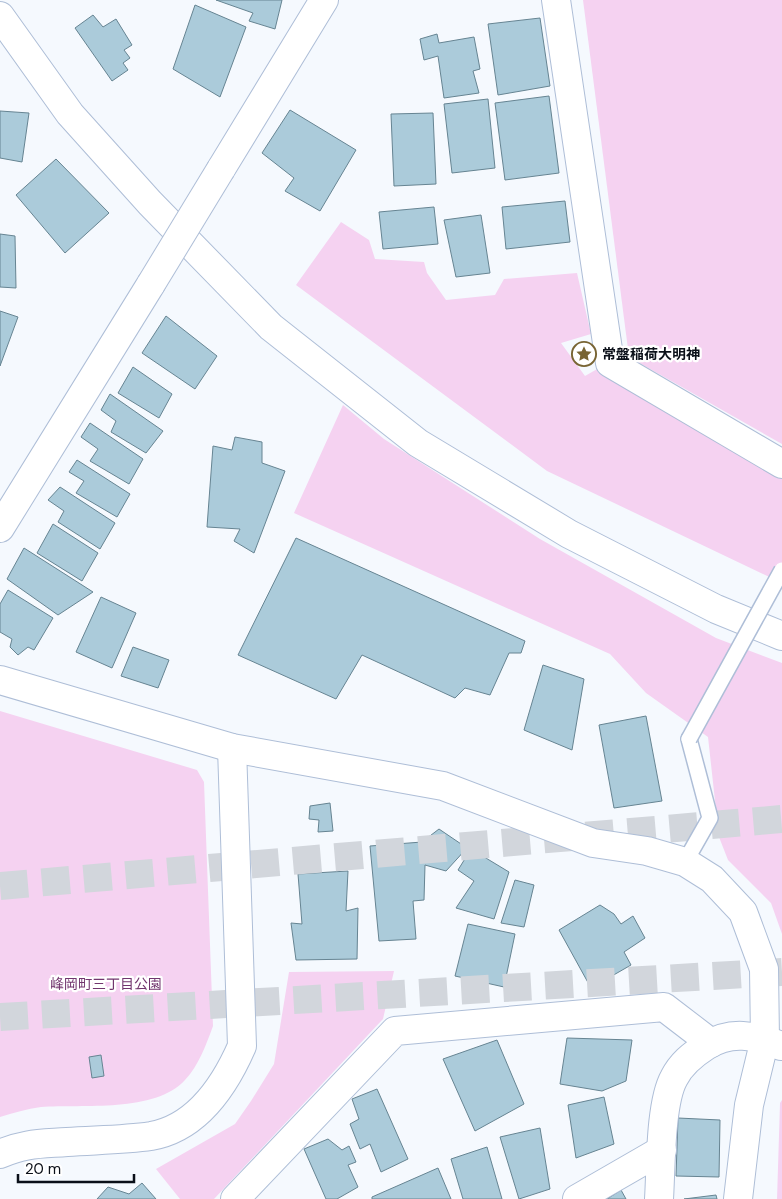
<svg xmlns="http://www.w3.org/2000/svg" width="782" height="1199" font-family="'DM Sans','Noto Sans JP',sans-serif">
	<style>
		.green { fill: #f5d2f1 }
		.building { fill: #abcbda; stroke: #668492 }
		.lines { fill: none; stroke-linecap: round; stroke-linejoin: round }
		.highway-tunnel { stroke: #d2d6dc; stroke-width: 28; stroke-dasharray: 28 14; stroke-linecap: butt }
		.lane-casing { stroke: #aebed7; stroke-width: 18 }
		.street-casing { stroke: #aebed7; stroke-width: 30 }
		.secondary-casing { stroke: #aebed7; stroke-width: 30 }
		.lane { stroke: #fff; stroke-width: 15 }
		.street { stroke: #fff; stroke-width: 28 }
		.secondary { stroke: #fff; stroke-width: 28 }
		.lane-bridge-casing { stroke: #aebed7; stroke-width: 18; stroke-linecap: butt }
		.street-bridge-casing { stroke: #aebed7; stroke-width: 30; stroke-linecap: butt }
		.lane-bridge { stroke: #fff; stroke-width: 15 }
		.street-bridge { stroke: #fff; stroke-width: 28 }
		.labels { text-anchor: middle; stroke-width: 4.5; stroke-linejoin: round; paint-order: stroke }
		.poi-label { font-size: 14px; font-weight: bold; fill: #0b1019; stroke: #fff; text-anchor: start }
		.park-label { font-size: 14px; fill: #71356e; stroke: #fff }
	</style>
	<rect width="100%" height="100%" fill="#f5f9fe"/>
	<!-- green -->
	<g class="green">
		<path d="M583,0H782V444L629,357Z"/>
		<path d="M341,222L369,240L375,259L424,262L427,273L446,300L495,295L504,279L577,273L591,334L561,343L585,376L599,368L782,476V583L547,471L296,285Z"/>
		<path d="M343,405L384,439L540,539L716,638L782,663V934L771,903L728,860L719,837L708,737L646,693L610,654L294,513Z"/>
		<path d="M0,711L197,770L204,782L213,1026C206,1045 199,1065 185,1080C155,1113 83,1104 41,1107C27,1109 13,1113 0,1117Z"/>
		<path d="M394,971L383,1019L214,1199H180L156,1169L235,1124L251,1101L274,1064L289,972Z"/>
		<path d="M782,1100V1199H777L780,1103Z"/>
	</g>
	<!-- building -->
	<g class="building">
		<path d="M216,0H282L275,29L249,21L253,13Z"/>
		<path d="M195,5L246,27L220,97L173,69Z"/>
		<path d="M93,15L103,27L116,19L132,45L124,50L130,58L123,63L128,70L112,81L75,28Z"/>
		<path d="M540,18L550,86L498,95L488,24Z"/>
		<path d="M437,34L439,43L474,37L480,69L473,71L479,93L444,98L438,56L424,60L420,39Z"/>
		<path d="M549,96L559,173L505,180L495,103Z"/>
		<path d="M488,99L495,168L452,173L444,104Z"/>
		<path d="M290,110L356,150L320,211L285,191L294,178L262,153Z"/>
		<path d="M0,111L29,113L22,162L0,158Z"/>
		<path d="M433,113L436,184L394,186L391,114Z"/>
		<path d="M56,159L109,213L65,253L16,195Z"/>
		<path d="M565,201L570,242L506,249L502,207Z"/>
		<path d="M434,207L438,244L383,249L379,212Z"/>
		<path d="M481,215L490,273L456,277L444,220Z"/>
		<path d="M0,234L15,236L16,288L0,287Z"/>
		<path d="M0,311L18,317L0,366Z"/>
		<path d="M166,316L217,356L195,389L142,353Z"/>
		<path d="M133,367L172,394L159,418L118,393Z"/>
		<path d="M110,394L163,431L146,453L111,432L116,421L101,410Z"/>
		<path d="M90,423L143,459L129,484L90,461L98,449L81,437Z"/>
		<path d="M235,437L262,442V463L285,471L254,553L234,541L240,529L207,527L213,446L232,450Z"/>
		<path d="M77,460L130,494L117,517L76,493L84,481L69,472Z"/>
		<path d="M60,487L115,523L100,549L58,522L64,511L48,500Z"/>
		<path d="M53,524L98,553L82,581L37,553Z"/>
		<path d="M296,538L525,641L521,653H509L490,695L465,688L455,698L362,655L336,699L238,655Z"/>
		<path d="M24,548L93,592L58,615L7,579Z"/>
		<path d="M8,590L53,618L34,650L28,647L18,655L10,647L12,639L0,632V604Z"/>
		<path d="M101,597L136,613L112,668L76,652Z"/>
		<path d="M133,647L169,660L158,688L121,676Z"/>
		<path d="M543,665L584,679L572,750L524,730Z"/>
		<path d="M646,716L662,801L614,808L599,725Z"/>
		<path d="M330,803L333,831L318,832L319,820L309,819L310,806Z"/>
		<path d="M439,829L467,848L446,871L425,865L424,900L413,901L416,939L379,941L370,846L422,842Z"/>
		<path d="M471,849L509,872L494,919L456,908L474,881L458,870Z"/>
		<path d="M348,871L346,911L358,908L357,959L296,960L291,923L302,924L298,874Z"/>
		<path d="M515,880L534,885L524,927L501,923Z"/>
		<path d="M600,905L614,914L621,924L633,916L645,938L624,952L631,965L591,988L559,930Z"/>
		<path d="M468,924L515,934L504,987L455,976Z"/>
		<path d="M567,1038L632,1040L626,1081L602,1091L560,1084Z"/>
		<path d="M497,1040L524,1104L475,1131L443,1059Z"/>
		<path d="M101,1055L104,1076L92,1078L89,1057Z"/>
		<path d="M377,1089L408,1159L381,1172L370,1144L360,1149L350,1124L359,1119L352,1099Z"/>
		<path d="M604,1097L614,1144L576,1158L568,1105Z"/>
		<path d="M678,1118L720,1120L719,1177L676,1176Z"/>
		<path d="M540,1128L550,1189L519,1199L500,1137Z"/>
		<path d="M328,1139L342,1150L349,1146L356,1162L348,1165L358,1187L337,1199H326L304,1149Z"/>
		<path d="M487,1147L502,1199H463L451,1159Z"/>
		<path d="M438,1168L451,1199H372V1197Z"/>
		<path d="M142,1183L156,1199H97L108,1187L129,1194Z"/>
		<path d="M621,1190L626,1199H607Z"/>
		<path d="M716,1195L717,1199H684Z"/>
	</g>
	<g class="lines">
		<!-- highway-tunnel -->
		<g class="highway-tunnel">
			<path d="M0,886L782,819"/>
			<path d="M0,1017L782,972"/>
		</g>
		<defs>
			<path id="lane" d="M685,862L710,818L689,739"/>
			<g id="street">
				<path d="M556,0L610,363L782,464"/>
				<path d="M221,169L324,0"/>
				<path d="M0,528L151,284"/>
				<path d="M0,680L232,748L443,786L593,843L647,851L685,862L712,879L743,912L764,969L765,1039L749,1105L738,1199"/>
				<path d="M235,1199L395,1031L664,1007L711,1043"/>
				<path d="M577,1199L662,1150"/>
				<path d="M659,1199C661,1169 660,1103 674,1078C681,1064 692,1055 706,1046C731,1030 754,1035 781,1046"/>
			</g>
			<g id="secondary">
				<path d="M0,16L70,114L150,203L271,327L418,443L569,534L716,609L782,636"/>
				<path d="M0,1154C25,1143 40,1144 67,1142C95,1140 124,1140 151,1136C197,1128 225,1085 242,1046L232,748"/>
			</g>
		</defs>
		<!-- lane casing -->
		<use href="#lane" class="lane-casing"/>
		<!-- street casing -->
		<use href="#street" class="street-casing"/>
		<!-- secondary casing -->
		<use href="#secondary" class="secondary-casing"/>
		<!-- lane -->
		<use href="#lane" class="lane"/>
		<!-- street -->
		<use href="#street" class="street"/>
		<!-- secondary -->
		<use href="#secondary" class="secondary"/>
		<defs>
			<path id="lane-bridge" d="M689,739L782,570"/>
			<path id="street-bridge" d="M151,284L221,169"/>
		</defs>
		<!-- lane-bridge casing -->
		<use href="#lane-bridge" class="lane-bridge-casing"/>
		<!-- street-bridge casing -->
		<use href="#street-bridge" class="street-bridge-casing"/>
		<!-- lane-bridge -->
		<use href="#lane-bridge" class="lane-bridge"/>
		<!-- street-bridge -->
		<use href="#street-bridge" class="street-bridge"/>
	</g>
	<!-- icons -->
	<defs>
		<symbol id="sight-ring" viewBox="-11 -11 22 22"><circle r="9.5" fill="#fff" stroke="#786433" stroke-width="1.5"/><path d="M0-6L1.8-2.2L6-1.7L2.9 1.2L3.7 5.4L0 3.3L-3.7 5.4L-2.9 1.2L-6-1.7L-1.8-2.2Z" fill="#786433"/></symbol>
	</defs>
	<g fill-rule="evenodd">
		<use href="#sight-ring" x="570" y="340" width="28" height="28"/>
	</g>
	<g class="labels">
		<!-- poi labels -->
		<g class="poi-label">
			<text x="602" y="359">常盤稲荷大明神</text>
		</g>
		<!-- park labels -->
		<g class="park-label">
			<text x="106" y="989">峰岡町三丁目公園</text>
		</g>
	</g>
	<!-- scale -->
	<path d="M18 1174v8h116v-8" fill="none" stroke="#0b1019" stroke-width="2.5"/>
	<text x="25" y="1174" font-size="15" fill="#0b1019" stroke="#ffffff" stroke-width="4" paint-order="stroke">20 m</text>
</svg>
